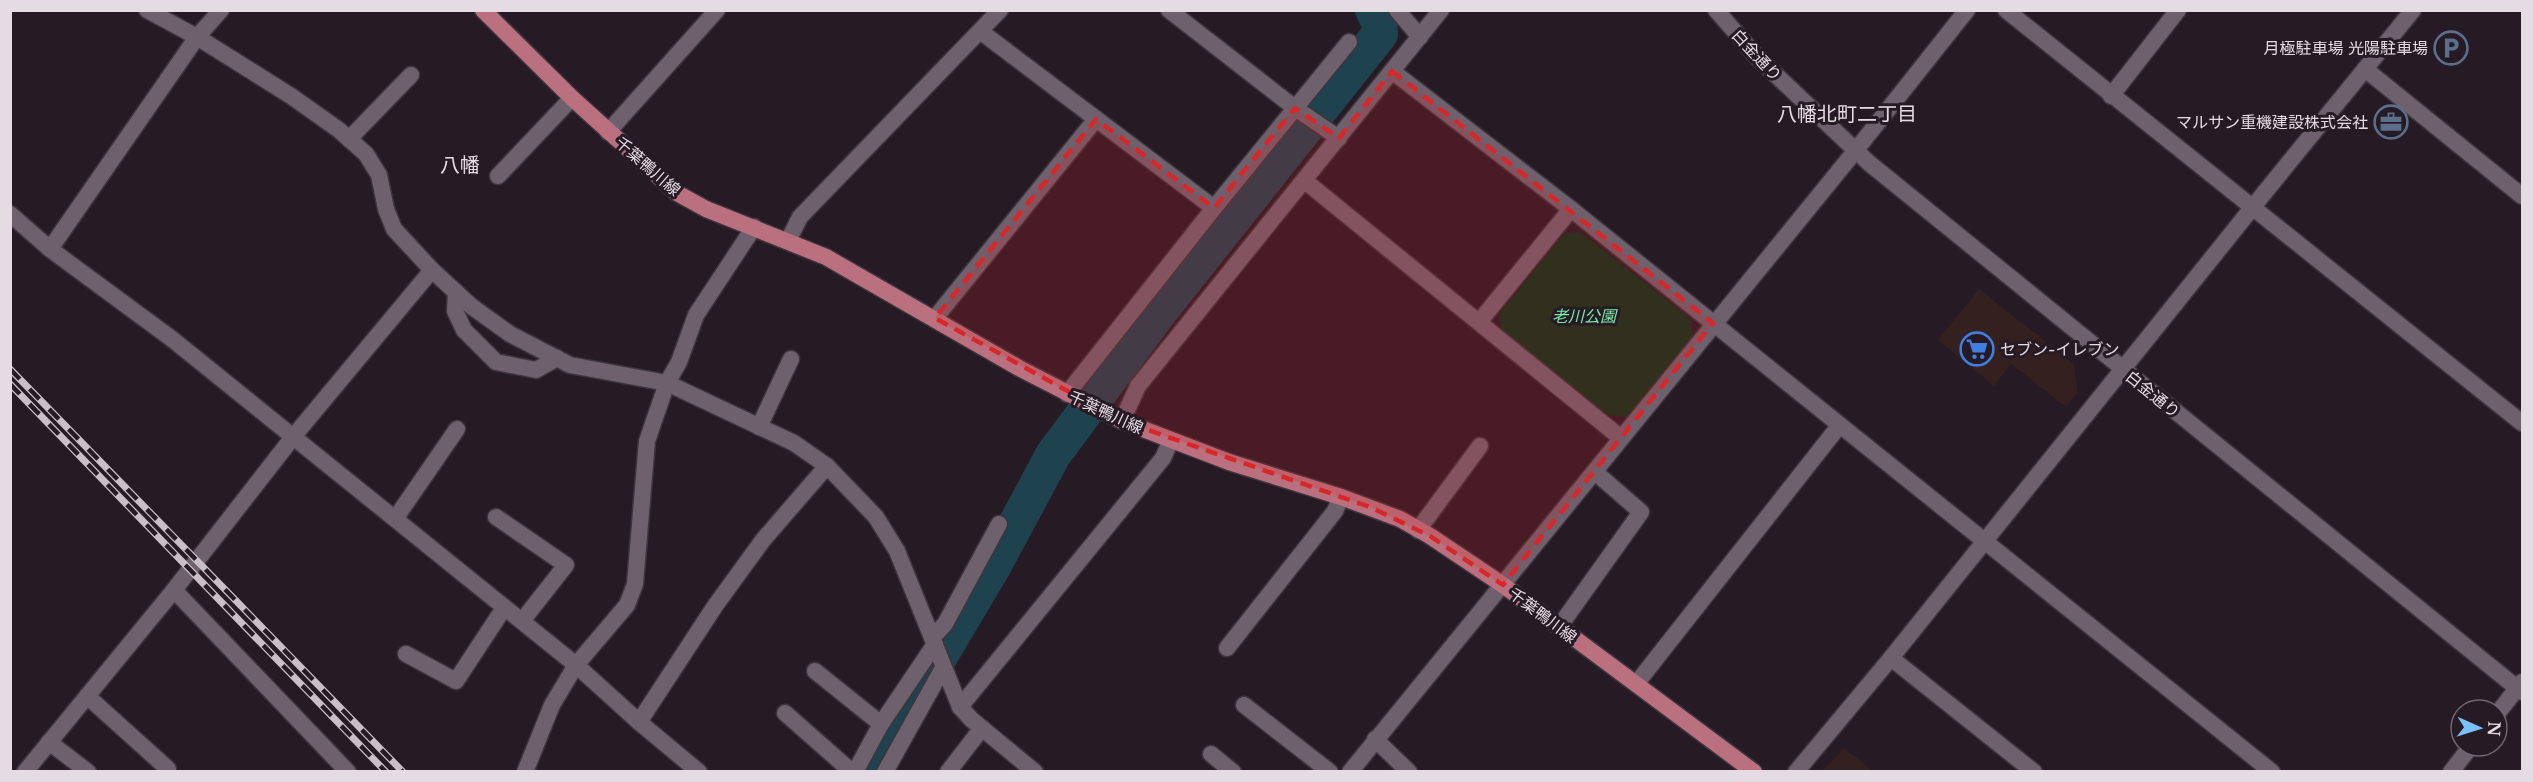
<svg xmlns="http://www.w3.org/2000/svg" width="2533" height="782" font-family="'Libre Baskerville','Noto Sans JP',serif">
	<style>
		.commercial { fill: #33201f }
		.green { fill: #08321c }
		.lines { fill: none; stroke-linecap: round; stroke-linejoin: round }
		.river { stroke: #1e424e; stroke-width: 36 }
		.minor-casing { stroke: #3e343d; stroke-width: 19 }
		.tertiary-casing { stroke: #3e343d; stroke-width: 19 }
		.primary-casing { stroke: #3e343d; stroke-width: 19 }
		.minor { stroke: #6f606d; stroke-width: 16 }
		.tertiary { stroke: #6f606d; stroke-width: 16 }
		.primary { stroke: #ba707e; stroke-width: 16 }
		.rail-casing { stroke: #c9bfc8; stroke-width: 7 }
		.rail { stroke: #261a25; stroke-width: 4.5; stroke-dasharray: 14; stroke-linecap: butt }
		.marked { fill: #d62828; fill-opacity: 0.2; stroke: #d62828; stroke-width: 4.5; stroke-dasharray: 12 8; stroke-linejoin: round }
		.labels { text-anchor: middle; stroke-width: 6; stroke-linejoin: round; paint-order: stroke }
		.poi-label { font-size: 16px; fill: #e4dbe3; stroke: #261a25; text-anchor: end }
		.street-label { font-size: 16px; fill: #e4dbe3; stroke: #261a25 }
		.park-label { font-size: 16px; font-style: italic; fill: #77eda7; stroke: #261a25 }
		.quarter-label { font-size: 20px; fill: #e4dbe3; stroke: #261a25 }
	</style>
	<rect width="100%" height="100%" fill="#261a25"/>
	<!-- commercial -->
	<g class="commercial">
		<path d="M1979,289L2074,364L2078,392L2066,407L2011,364L1994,386L1938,340Z"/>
		<path d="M1844,748L1872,770L1873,771H1822Z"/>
	</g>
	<!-- green -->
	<path class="green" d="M1580,232L1690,318L1693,337L1627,417L1608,415L1502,332L1499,314L1565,233Z"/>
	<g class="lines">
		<!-- river -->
		<path class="river" d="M871,772L994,565L1053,455L1160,311L1380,34L1379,22L1373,10"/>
		<defs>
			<g id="minor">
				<path d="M147,10L197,37L291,96L339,130L366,154L379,175L386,209L394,229L432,270L471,306L510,334L570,365L667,383L794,443L827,466L876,517L897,551L960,707L972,720L1035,772"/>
				<path d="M1169,10L1295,108L1339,138"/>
				<path d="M1397,10L1420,37"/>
				<path d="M2006,10L2522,423"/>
				<path d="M980,31L1214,208"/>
				<path d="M2365,69L2522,196"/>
				<path d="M1392,71L1571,209L2272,772"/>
				<path d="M2111,96L2178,10"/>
				<path d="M608,132L717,10"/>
				<path d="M349,139L411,75"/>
				<path d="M498,176L572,98"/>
				<path d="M1305,181L1621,438"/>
				<path d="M10,214L50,249L172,339L576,665L639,722L699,772"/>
				<path d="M788,241L800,217L1000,10"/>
				<path d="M50,249L197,37L221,10"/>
				<path d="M456,292L455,311L464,330L496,362L536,370L557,358"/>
				<path d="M935,318L1096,119"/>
				<path d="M1479,322L1571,209"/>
				<path d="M1067,394L1214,208L1349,42"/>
				<path d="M759,427L791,359"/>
				<path d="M496,517L566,565L522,621"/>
				<path d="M395,519L457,429"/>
				<path d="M1418,530L1480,446"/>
				<path d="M174,590L348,772"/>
				<path d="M1559,627L1641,512L1595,472"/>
				<path d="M932,638L945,624L999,524"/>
				<path d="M1227,648L1335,511L1341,497"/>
				<path d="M406,654L456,681L504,608"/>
				<path d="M1891,658L2034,772"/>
				<path d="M815,671L881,724"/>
				<path d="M1636,684L1839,426"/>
				<path d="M87,696L168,769"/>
				<path d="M1244,705L1330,772"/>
				<path d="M960,707L1163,458L1171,440"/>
				<path d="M785,713L852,772"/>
				<path d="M2497,714L2522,682"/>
				<path d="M639,722L715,606L763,540L827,466"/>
				<path d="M1375,739L1409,772"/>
				<path d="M49,742L88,772"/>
				<path d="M1211,754L1233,772"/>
				<path d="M25,772L174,590L293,437L432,270"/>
				<path d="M525,772L552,705L576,665L627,605L635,584L647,441L667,383L679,362L696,315L754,227"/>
				<path d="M855,772L881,724L935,644"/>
				<path d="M885,772L943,668"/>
				<path d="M948,772L982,728"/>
				<path d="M1350,772L1856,150L1967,10"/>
				<path d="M2451,772L2471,746"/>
			</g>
			<g id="tertiary">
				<path d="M1716,10L1758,58L1869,163L2522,692"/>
				<path d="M1122,421L1138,386L1441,10"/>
				<path d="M1796,772L1891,658L2252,208L2413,10"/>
			</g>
			<path id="primary" d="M483,10L572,98L677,193L706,209L826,257L1019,368L1122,421L1229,462L1341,497L1400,519L1430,536L1503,585L1754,772"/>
		</defs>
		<!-- minor casing -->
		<use href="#minor" class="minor-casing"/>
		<!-- tertiary casing -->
		<use href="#tertiary" class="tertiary-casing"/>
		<!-- primary casing -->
		<use href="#primary" class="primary-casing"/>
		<!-- minor -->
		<use href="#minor" class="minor"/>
		<!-- tertiary -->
		<use href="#tertiary" class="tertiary"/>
		<!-- primary -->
		<use href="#primary" class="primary"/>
		<defs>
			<g id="rail">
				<path d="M10,369L403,772"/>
				<path d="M10,384L386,772"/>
			</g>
		</defs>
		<!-- rail casing -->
		<use href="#rail" class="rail-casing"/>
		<!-- rail -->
		<use href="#rail" class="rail"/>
	</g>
	<!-- marked area -->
	<path class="marked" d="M1392,71L1713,323L1503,585L1430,536L1370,507L1122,421L935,318L1096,119L1214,208L1295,108L1339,138Z"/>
	<!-- icons -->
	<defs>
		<symbol id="parking-ring" viewBox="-11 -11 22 22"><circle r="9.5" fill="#261a25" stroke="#5c6f8a" stroke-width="1.5"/><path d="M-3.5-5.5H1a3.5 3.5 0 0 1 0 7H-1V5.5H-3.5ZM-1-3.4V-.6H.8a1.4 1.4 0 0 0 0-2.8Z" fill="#5c6f8a"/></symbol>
		<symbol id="office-ring" viewBox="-11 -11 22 22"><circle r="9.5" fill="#261a25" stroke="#5c6f8a" stroke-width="1.5"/><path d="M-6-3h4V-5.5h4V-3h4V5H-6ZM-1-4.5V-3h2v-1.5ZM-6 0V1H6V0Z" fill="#5c6f8a"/></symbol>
		<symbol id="supermarket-ring" viewBox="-11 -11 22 22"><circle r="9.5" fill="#261a25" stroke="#3f7fe0" stroke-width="1.5"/><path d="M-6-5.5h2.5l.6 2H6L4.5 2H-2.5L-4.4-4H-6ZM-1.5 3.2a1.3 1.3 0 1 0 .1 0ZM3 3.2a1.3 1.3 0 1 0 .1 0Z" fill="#3f7fe0"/></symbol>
	</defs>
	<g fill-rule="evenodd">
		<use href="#parking-ring" x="2432" y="29" width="38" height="38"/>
		<use href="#office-ring" x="2372" y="103" width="38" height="38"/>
		<use href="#supermarket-ring" x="1958" y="330" width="38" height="38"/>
	</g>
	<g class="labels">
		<!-- poi labels -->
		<g class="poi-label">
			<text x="2428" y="54">月極駐車場 光陽駐車場</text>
			<text x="2368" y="128">マルサン重機建設株式会社</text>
			<text x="2000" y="355" text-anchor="start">セブン-イレブン</text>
		</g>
		<!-- street labels -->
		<g class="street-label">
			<text transform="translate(1757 55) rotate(47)" y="6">白金通り</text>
			<text transform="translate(648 166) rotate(41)" y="6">千葉鴨川線</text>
			<text transform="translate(2153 394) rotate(39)" y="6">白金通り</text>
			<text transform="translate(1106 412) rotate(25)" y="6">千葉鴨川線</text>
			<text transform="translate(1543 615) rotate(37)" y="6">千葉鴨川線</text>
		</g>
		<!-- park labels -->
		<g class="park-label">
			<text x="1584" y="322">老川公園</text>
		</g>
		<!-- quarter labels -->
		<g class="quarter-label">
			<text x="1847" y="121">八幡北町二丁目</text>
			<text x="460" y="172">八幡</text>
		</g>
	</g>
	<!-- border -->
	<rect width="2533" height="782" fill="none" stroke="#e4dbe3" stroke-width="24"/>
	<!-- north arrow -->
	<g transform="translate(2479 728) rotate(93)"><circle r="28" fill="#261a25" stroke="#726771" stroke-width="1.5"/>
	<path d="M0-4.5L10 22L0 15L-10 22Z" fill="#79bff8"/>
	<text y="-9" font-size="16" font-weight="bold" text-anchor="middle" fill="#e4dbe3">N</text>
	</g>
</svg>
